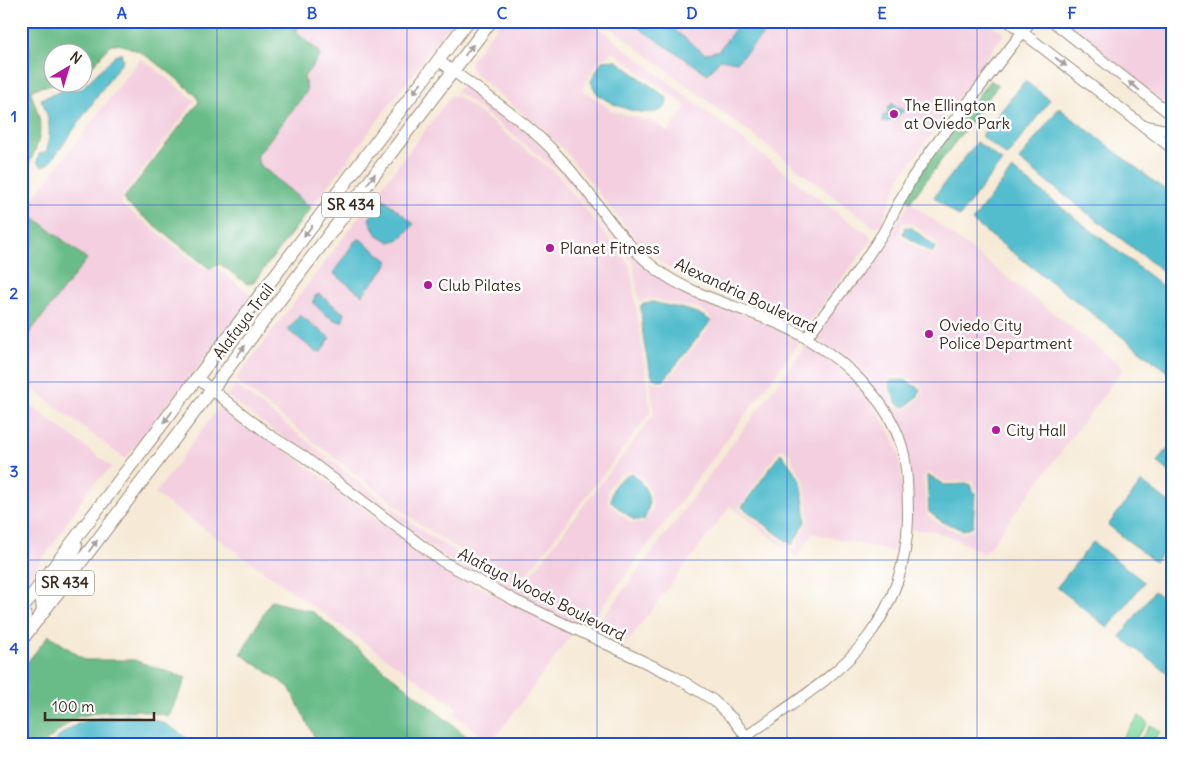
<svg xmlns="http://www.w3.org/2000/svg" width="1194" height="765" font-family="Delius,sans-serif">
	<style>
		.built { fill: #f3cfdf; fill-rule: evenodd }
		.green { fill: #82dca2; stroke: #5e8360 }
		.forest { fill: #69bc88; stroke: #527353 }
		.water { fill: #52bdcd; stroke: #467476 }
		.lines { fill: none; stroke-linecap: round; stroke-linejoin: round }
		.tertiary-casing { stroke: #988a7a; stroke-width: 12 }
		.primary-casing { stroke: #988a7a; stroke-width: 14 }
		.tertiary { stroke: #fff; stroke-width: 10 }
		.primary { stroke: #fff; stroke-width: 12 }
		.oneway { fill: #a79f9a }
		.grid { fill: none; stroke: #1d4ed8; stroke-width: 1; stroke-opacity: 0.55 }
		.poi-dot { fill: #b5179e; stroke: #fff; stroke-width: 2 }
		.labels { text-anchor: middle; stroke-width: 5; stroke-linejoin: round; paint-order: stroke }
		.shield { fill: #fff; stroke: #766a62; stroke-width: 1 }
		.shield-label { font-size: 15px; font-weight: bold; fill: #3b2a1e }
		.poi-label { font-size: 16px; fill: #3b2a1e; stroke: #fff; text-anchor: start }
		.street-label { font-size: 16px; fill: #3b2a1e; stroke: #fff }
		.neatline { fill: none; stroke: #1d4ed8; stroke-width: 2 }
		.grid-label { font-size: 16px; text-anchor: middle; font-weight: bold; fill: #1d4ed8 }
	</style>
	<rect width="100%" height="100%" fill="#fff"/>
	<filter id="ink" filterUnits="userSpaceOnUse"><feTurbulence type="fractalNoise" baseFrequency=".02" numOctaves="2"/><feDisplacementMap in="SourceGraphic" scale="10" xChannelSelector="R" yChannelSelector="G"/><feConvolveMatrix kernelMatrix="1 2 1 2 8 2 1 2 1" color-interpolation-filters="sRGB"/></filter>
	<filter id="wash" filterUnits="userSpaceOnUse"><feTurbulence type="fractalNoise" baseFrequency=".0096" numOctaves="4" result="noise"/><feDisplacementMap in="SourceGraphic" scale="20" xChannelSelector="R" yChannelSelector="G"/><feGaussianBlur stdDeviation="1.12" result="paint"/><feColorMatrix in="noise" values="0 0 0 0 0 0 0 0 0 0 0 0 0 0 0 0 0 1.4 0 .05"/><feComposite in="paint" operator="in"/></filter>
	<g filter="url(#wash)">
		<rect width="100%" height="100%" fill="#f6ead6"/>
		<!-- built -->
		<g class="built">
			<path d="M298,21H453L311,208L259,164L257,156L307,92L304,77L320,56L317,50L297,33Z"/>
			<path d="M501,21H590L846,220L868,233L871,238L870,242L810,321L804,325L793,321L686,277L663,264L639,243L566,152L545,131L475,74L470,67L471,60ZM612,51L686,106L668,132L654,122L612,111L582,89L600,59L606,57Z"/>
			<path d="M602,21H987L1004,34L901,176L881,224L874,227Z"/>
			<path d="M1058,21H1171L1173,106H1168Z"/>
			<path d="M141,58L195,101L122,196V205L207,271L217,269L254,297L125,459L21,380V344L87,259L24,210Z"/>
			<path d="M462,84L538,142L558,162L622,243L655,274L801,340L589,624L582,621L578,626L518,597L444,557L227,396L235,385L420,529L480,567L519,587L523,585L654,414L650,380L661,384L665,383L707,331L713,319L700,308L673,304L653,298L639,302L633,263L560,172L461,94L455,93ZM633,470L646,482L651,493L653,509L644,523H631L608,503V489L619,475Z"/>
			<path d="M451,96L459,97L557,174L630,265L651,412L520,583L482,564L422,526L235,380Z"/>
			<path d="M910,202L1124,368L984,554L958,540L934,531L911,530L909,466L877,392L861,374L812,337L882,241L884,243ZM904,223L914,225L938,244L939,247L933,256L921,251L900,236L902,225ZM891,376L907,377L923,388L920,398L906,410L894,406L886,385ZM928,472L946,482L972,481L979,493L975,528L963,534L939,524L927,515L923,476Z"/>
			<path d="M807,344L855,380L870,397L892,436L899,454L904,497L903,534L897,553L813,533L797,557L730,506L628,641L596,627ZM782,449L790,454L794,465L804,480L809,520L798,541L797,550L790,548L739,508L778,451Z"/>
			<path d="M26,402L112,467L90,487L54,543L21,587V408Z"/>
			<path d="M222,403L439,564L474,584L573,633L491,743L454,714L457,708L155,494Z"/>
		</g>
		<!-- green -->
		<g class="green">
			<path d="M1139,716L1148,723L1132,743L1123,736Z"/>
			<path d="M1151,725L1160,732L1151,744H1137Z"/>
		</g>
		<!-- forest -->
		<g class="forest">
			<path d="M21,21H298L297,33L317,50L320,56L304,77L307,91L257,156L259,164L311,208L253,283L247,284L220,264L210,269L126,203L124,198L199,102L196,95C175,78 138,42 111,44L83,77L82,52H52V82L71,83C58,87 43,83 31,91C32,100 36,105 38,114C45,137 32,158 21,178Z"/>
			<path d="M990,80L998,85L910,202L905,199L915,180Z"/>
			<path d="M21,199L28,205L25,210L87,259L21,344Z"/>
			<path d="M271,601L313,612L476,744H318L289,687L241,654Z"/>
			<path d="M49,635L85,660H134L186,678L169,716L138,710L98,712L75,718L43,744H21V670Z"/>
		</g>
		<!-- water -->
		<g class="water">
			<path d="M628,21H663L705,54L719,50L741,21H767L768,25L762,36L737,62L720,59L708,74Z"/>
			<path d="M121,53L123,60L52,160L43,167L37,162L39,154L47,151C51,131 50,117 41,99L64,90L81,89L114,57Z"/>
			<path d="M616,60L667,98C667,102 667,107 663,109C648,119 612,106 599,95C595,92 593,86 591,81L602,61Z"/>
			<path d="M1025,81L1050,100L1007,156L981,136Z"/>
			<path d="M892,103L896,108L904,110L897,118L894,117L890,121L883,123L882,117L889,112L887,110Z"/>
			<path d="M1059,108L1173,196V279L1019,160Z"/>
			<path d="M977,142L1002,161L959,217L934,197Z"/>
			<path d="M1012,169L1173,294V376L972,221Z"/>
			<path d="M384,199L414,224L400,239L390,242L376,234L369,219Z"/>
			<path d="M905,227L912,228L935,247L932,253L903,234Z"/>
			<path d="M360,239L388,261L384,269L362,295L333,273L355,241Z"/>
			<path d="M319,294L345,314L342,322C330,320 320,311 313,302L315,296Z"/>
			<path d="M653,302C673,308 694,308 711,321L663,381L653,378C644,354 642,330 641,305Z"/>
			<path d="M300,315L330,338L321,352L315,351L288,330Z"/>
			<path d="M891,380H905L920,389L918,396L905,407L897,404L889,385Z"/>
			<path d="M1173,442V475L1157,462Z"/>
			<path d="M781,453L801,481L806,521L792,545L742,507Z"/>
			<path d="M632,473C647,488 654,499 644,520H634L611,502C611,486 618,479 632,473Z"/>
			<path d="M927,475L945,485L969,484L975,493L973,526L964,530L941,521L929,512Z"/>
			<path d="M1142,482L1173,506V539L1155,562L1108,525Z"/>
			<path d="M1093,542L1144,582L1108,628L1057,587Z"/>
			<path d="M1154,591L1173,606V677L1120,637Z"/>
			<path d="M128,715C163,719 167,724 195,744H52C75,718 97,717 128,715Z"/>
		</g>
	</g>
	<g filter="url(#ink)">
		<g class="lines">
			<defs>
				<g id="tertiary">
					<path d="M1008,21L1173,149"/>
					<path d="M1052,21L1173,116"/>
					<path d="M438,60C479,91 526,120 560,158C593,194 616,238 656,269C697,301 761,310 806,338C849,364 893,404 904,455C908,476 908,498 908,519C907,562 894,602 868,637C837,678 788,706 747,736"/>
					<path d="M1146,126L1166,130L1173,126"/>
					<path d="M806,338L857,272L883,233L912,178L933,148L1031,21"/>
					<path d="M197,378L268,434L303,456L442,561L516,601L676,677L713,700L733,719L752,744"/>
				</g>
				<g id="primary">
					<path d="M21,610L468,21"/>
					<path d="M43,613L42,600L45,595L69,563L76,545"/>
					<path d="M21,625L25,616L22,609"/>
					<path d="M21,641L491,21"/>
				</g>
			</defs>
			<!-- tertiary casing -->
			<use href="#tertiary" class="tertiary-casing"/>
			<!-- primary casing -->
			<use href="#primary" class="primary-casing"/>
			<!-- tertiary -->
			<use href="#tertiary" class="tertiary"/>
			<!-- primary -->
			<use href="#primary" class="primary"/>
		</g>
		<!-- one-way arrows -->
		<defs><path id="oneway-solid" d="M-6-.8H1V-3.2L6.5 0L1 3.2V.8H-6Z" transform="scale(1.25)"/></defs>
		<g class="oneway">
			<use href="#oneway-solid" transform="translate(469 50) rotate(-53)"/>
			<use href="#oneway-solid" transform="translate(1061 62) rotate(38)"/>
			<use href="#oneway-solid" transform="translate(1134 86) rotate(-142)"/>
			<use href="#oneway-solid" transform="translate(417 88) rotate(127)"/>
			<use href="#oneway-solid" transform="translate(371 179) rotate(-53)"/>
			<use href="#oneway-solid" transform="translate(308 231) rotate(127)"/>
			<use href="#oneway-solid" transform="translate(241 351) rotate(-53)"/>
			<use href="#oneway-solid" transform="translate(168 417) rotate(127)"/>
			<use href="#oneway-solid" transform="translate(93 546) rotate(-53)"/>
		</g>
	</g>
	<!-- grid -->
	<path class="grid" d="M217,21V744M407,21V744M597,21V744M787,21V744M977,21V744M21,205H1173M21,382H1173M21,560H1173"/>
	<!-- markers -->
	<g class="poi-dot">
		<circle cx="894" cy="114" r="5"/>
		<circle cx="550" cy="248" r="5"/>
		<circle cx="428" cy="285" r="5"/>
		<circle cx="929" cy="334" r="5"/>
		<circle cx="996" cy="430" r="5"/>
	</g>
	<g class="labels">
		<!-- shield labels -->
		<g class="shield">
			<rect x="322" y="192.5" width="58" height="25" rx="4"/>
			<rect x="36" y="570.5" width="58" height="25" rx="4"/>
		</g>
		<g class="shield-label">
			<text x="351" y="210">SR 434</text>
			<text x="65" y="588">SR 434</text>
		</g>
		<!-- poi labels -->
		<g class="poi-label">
			<text x="904" y="111">The Ellington<tspan x="904" dy="18">at Oviedo Park</tspan></text>
			<text x="560" y="254">Planet Fitness</text>
			<text x="438" y="291">Club Pilates</text>
			<text x="939" y="331">Oviedo City<tspan x="939" dy="18">Police Department</tspan></text>
			<text x="1006" y="436">City Hall</text>
		</g>
		<!-- street labels -->
		<g class="street-label">
			<text transform="translate(746 295) rotate(25)" y="6">Alexandria Boulevard</text>
			<text transform="translate(243 321) rotate(-53)" y="6">Alafaya Trail</text>
			<text transform="translate(542 594) rotate(27)" y="6">Alafaya Woods Boulevard</text>
		</g>
	</g>
	<!-- margin -->
	<rect width="1194" height="765" fill="none" stroke="#fff" stroke-width="55"/>
	<!-- north arrow -->
	<g transform="translate(68 68) rotate(38)"><circle r="24" fill="#ffffff" stroke="#b1aaa5"/>
	<path d="M0-4L9 19L0 12L-9 19Z" fill="#b5179e"/>
	<text y="-8" font-size="14" font-weight="bold" text-anchor="middle" fill="#3b2a1e">N</text>
	</g>
	<!-- scale -->
	<path d="M45 712v8h109v-8" fill="none" stroke="#3b2a1e" stroke-width="2.5"/>
	<text x="52" y="712" font-size="15" fill="#3b2a1e" stroke="#ffffff" stroke-width="4" paint-order="stroke">100 m</text>
	<rect x="28" y="28" width="1138" height="710" class="neatline"/>
	<g class="grid-label">
		<text x="122" y="19">A</text>
		<text x="312" y="19">B</text>
		<text x="502" y="19">C</text>
		<text x="692" y="19">D</text>
		<text x="882" y="19">E</text>
		<text x="1072" y="19">F</text>
		<text x="14" y="122">1</text>
		<text x="14" y="299">2</text>
		<text x="14" y="477">3</text>
		<text x="14" y="654">4</text>
	</g>
</svg>
